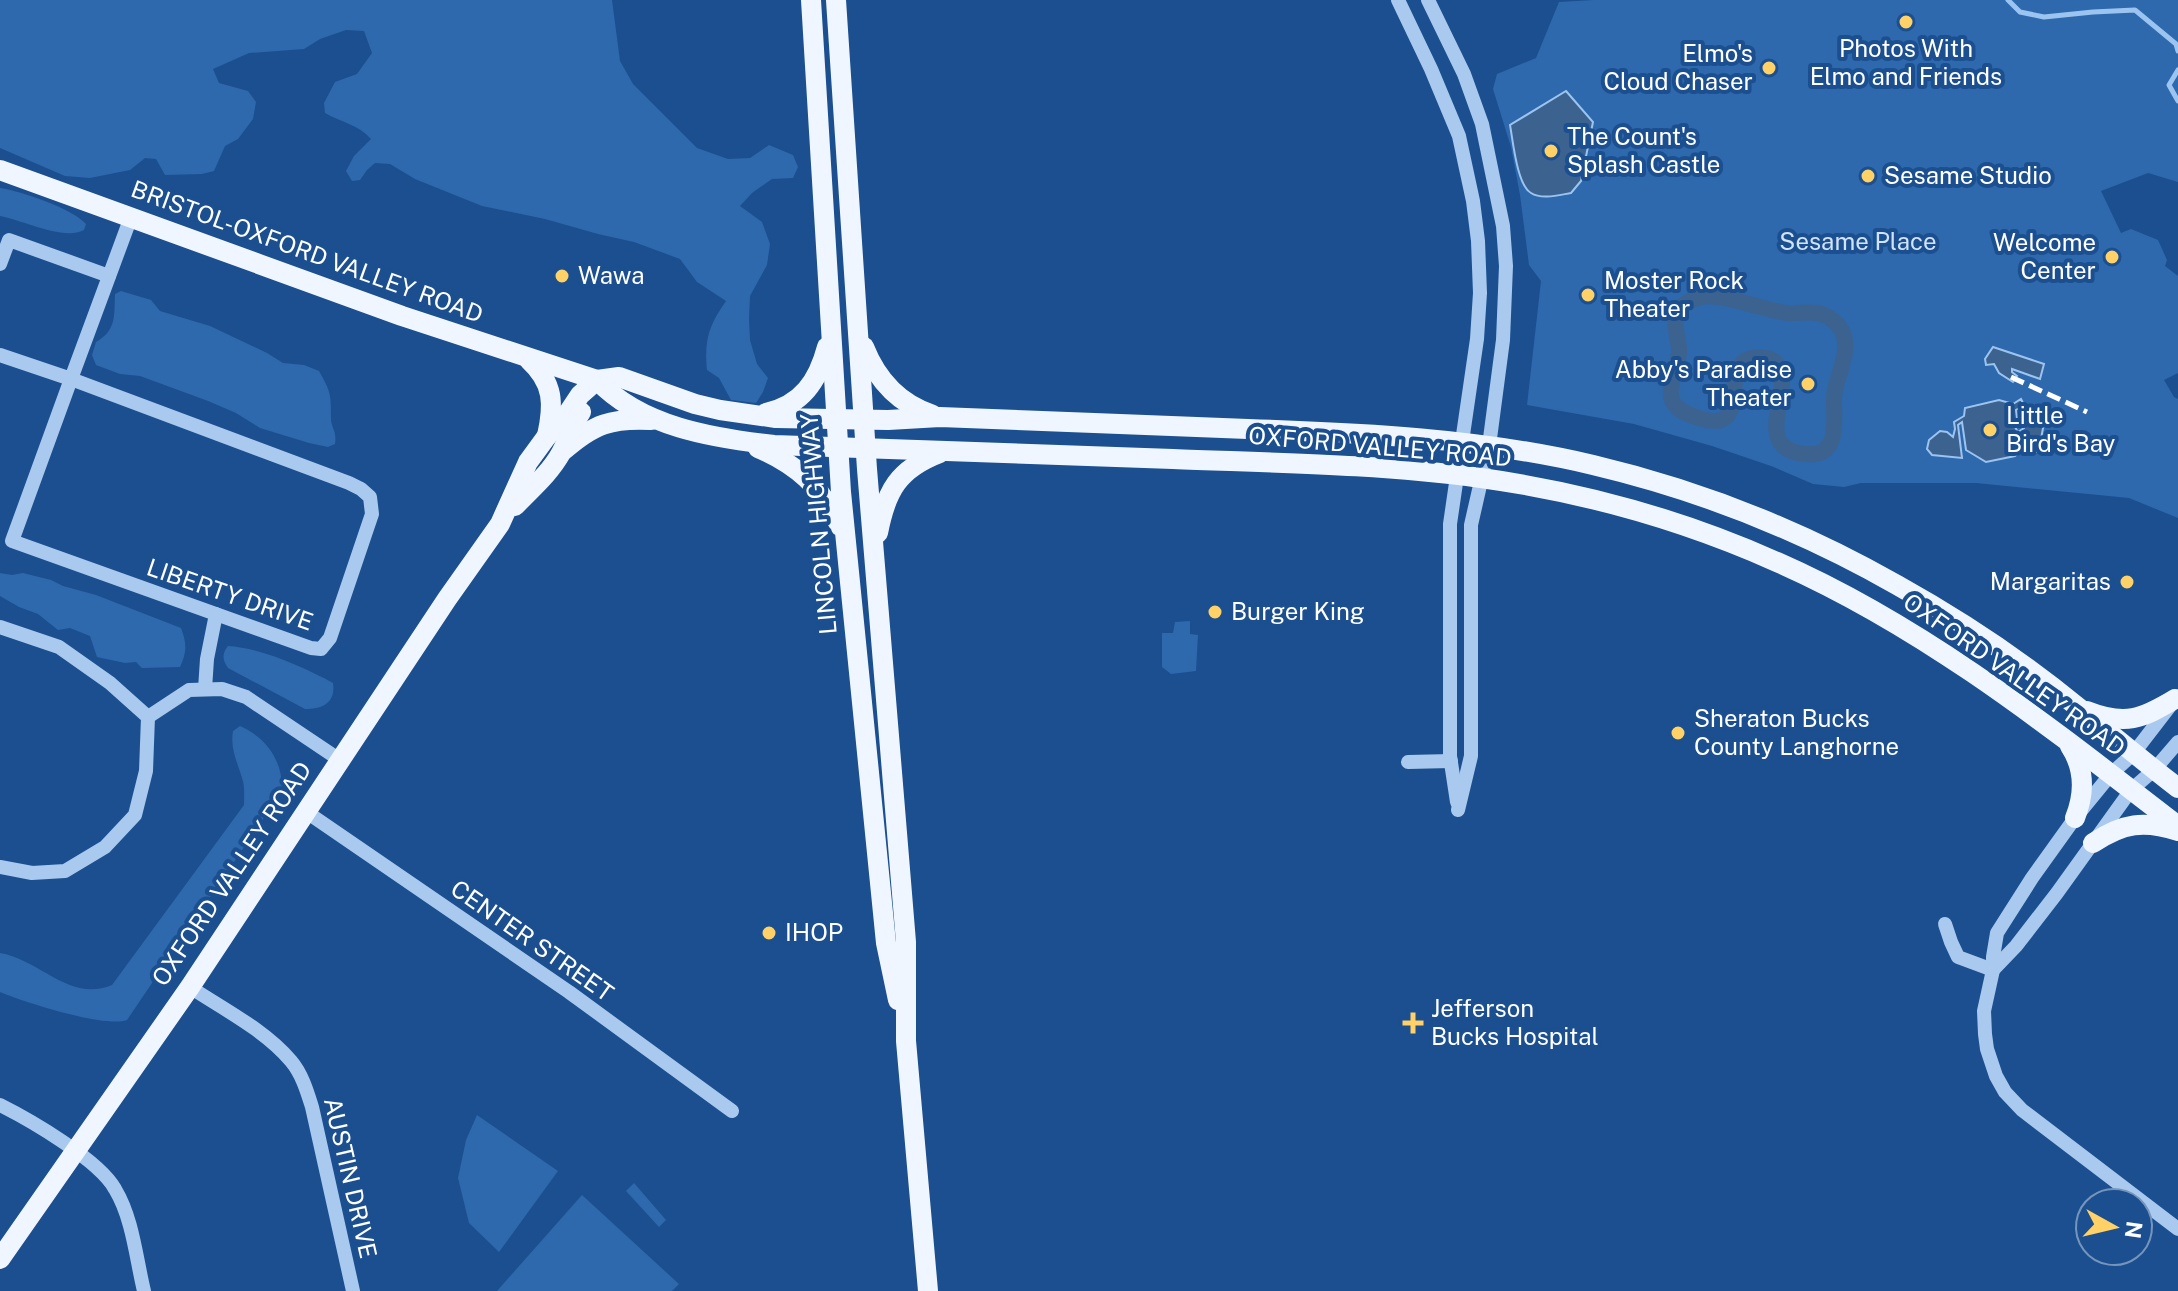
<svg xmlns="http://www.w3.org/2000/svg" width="2178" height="1291" font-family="'Public Sans',sans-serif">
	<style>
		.green { fill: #2e69ad }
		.water { fill: #3c6290; stroke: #9cc4f0; stroke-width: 2 }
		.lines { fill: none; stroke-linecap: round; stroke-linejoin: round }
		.stream { stroke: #9cc4f0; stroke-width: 5 }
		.canal { stroke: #3c6290; stroke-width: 16 }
		.minor { stroke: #a9c9ee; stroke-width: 14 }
		.major { stroke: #f0f6ff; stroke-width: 20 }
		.rail { stroke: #fff; stroke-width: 5; stroke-dasharray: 14 6; stroke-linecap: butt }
		.poi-dot { fill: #ffd166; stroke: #1b4f8f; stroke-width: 3 }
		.labels { text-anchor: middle; stroke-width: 8; stroke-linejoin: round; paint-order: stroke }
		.poi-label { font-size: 24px; fill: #fff; stroke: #1b4f8f; text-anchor: start }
		.park-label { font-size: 24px; fill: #cfe3fa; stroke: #1b4f8f }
		.street-label { font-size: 24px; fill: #fff; stroke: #1b4f8f }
	</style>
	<rect width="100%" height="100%" fill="#1b4f8f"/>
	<!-- green -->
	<g class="green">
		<path d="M0,0H612L620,61L633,84L697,148L728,159L750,158L769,145L793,155L798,167L793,178L772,179L752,193L740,206L762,222L770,244L767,265L750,296L749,319L750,340L757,364L768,378L763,392L756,403L731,400L719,378L707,370C704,340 709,325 726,301L697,282L680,259L634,242L598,234L545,219L482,206L415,179L390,164L375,163L367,170L360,180L352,181L346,171L354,156L371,139C359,125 341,122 325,113L324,103L335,82L357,74L372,53L364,31L346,30L320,39L304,49L249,53L213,69L219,83L248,91L256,102L253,119L238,139L225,146L214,171L202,174L165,175L156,159L145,158L130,170L90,178L65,176L0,148Z"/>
		<path d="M1594,0H2178V182L2148,173L2101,191L2121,233L2131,229L2158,240L2167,260L2165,266L2178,276V373L2164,380L2174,397L2178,399V518L2129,498L1976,483H1861L1844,487L1813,484L1771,466L1712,446L1634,424L1527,405L1541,281L1529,265L1520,195L1511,147L1493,89L1497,74L1536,58L1559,2Z"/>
		<path d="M0,188C21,191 73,209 86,224L84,230C63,241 23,220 0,216Z"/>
		<path d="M121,291L151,300L160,311L210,326L267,353L283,363L304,365L319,371C331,392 331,395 331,418C331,429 337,429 335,444L328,447L309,443L260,428L236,413L208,401L140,376L120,374L96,365L92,355L96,342C117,330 114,315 115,294Z"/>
		<path d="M0,573L12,575L23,573L51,580L63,586L96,595L181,628C187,644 187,652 180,667L142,668L136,662L125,663L97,657L90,636L70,628L58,630L38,614L19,607L0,596Z"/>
		<path d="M1190,621V634L1198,635L1196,671L1171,674L1162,667V633H1173L1175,622Z"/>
		<path d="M228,646C261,648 303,667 333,683C336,703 322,709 305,709L228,668C222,659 222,654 228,646Z"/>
		<path d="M240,726C267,738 283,761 282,791L127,1020C104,1028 24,1002 0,992V953C41,960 70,1003 112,985L244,805C244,796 245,786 242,778C237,761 230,749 233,731Z"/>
		<path d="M477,1115L558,1171L499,1252L469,1223L458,1178L466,1140Z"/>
		<path d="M634,1183L666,1220L659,1227L626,1191Z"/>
		<path d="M582,1195L679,1284L672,1291H497Z"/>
	</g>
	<!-- water -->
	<g class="water">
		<path d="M1566,91L1593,122L1581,181L1571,193C1559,195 1542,200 1531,193C1517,185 1513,141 1510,125Z"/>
		<path d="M1993,347L2044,364L2040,379L2012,369V372L2017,376L2013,382L1999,373L1994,364L1986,365L1985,359Z"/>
		<path d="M2021,399L2024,405L2016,410L2017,418L2015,427L2018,432L2024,428L2022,415L2028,408L2040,410L2045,418L2039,449L2036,452L2027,450L2025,441L2020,439L2016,443L2017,454L2015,456L1986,462L1966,450L1962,422L1958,425L1962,458L1932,455L1927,449L1929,440L1940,431L1947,432L1953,437L1955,429L1954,422L1964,416L1965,408L1999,400L2013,404Z"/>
	</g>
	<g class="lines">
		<!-- stream -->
		<g class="stream">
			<path d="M2008,0L2020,12L2044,17L2093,12L2135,10L2176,44L2178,51"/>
			<path d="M2178,70L2169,85L2178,101"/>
		</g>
		<!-- canal -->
		<path class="canal" d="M1704,296C1730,296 1755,307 1781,312C1793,315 1805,311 1817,313C1826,314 1832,319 1838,325C1851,341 1844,358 1839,376C1836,384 1834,392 1834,400C1834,422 1840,458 1805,454C1744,448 1804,378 1772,360C1766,357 1760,357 1754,358C1715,362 1757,439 1696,417C1687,414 1676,410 1672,400C1667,387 1678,367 1679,353C1680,341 1673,327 1676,317C1678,304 1693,299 1704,296Z"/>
		<!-- minor -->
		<g class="minor">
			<path d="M1398,0L1431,69L1459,136L1473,201L1478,241L1480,293L1477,339L1450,524V756L1457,802"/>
			<path d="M1428,0L1464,74L1482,124L1503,226L1506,266L1503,340L1489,446L1471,525V756L1458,810"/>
			<path d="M0,264L9,240L109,276"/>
			<path d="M0,355L71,379L131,217"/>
			<path d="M71,379L349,483L361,489L370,497L372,514L330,638L321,649L311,648L12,541Z"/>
			<path d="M0,627L59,647L110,683L148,717L146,771L135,815L105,847L65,871L32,873L0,867"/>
			<path d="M205,689L207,659L216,614"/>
			<path d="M2170,706L2133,754L2111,774L2075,818L2032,878L1997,933L1993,957V970L1984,1011L1985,1034L1987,1049L1996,1076L2005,1092L2022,1110L2178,1229"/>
			<path d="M148,717L189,690L222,689L246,697L340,760"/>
			<path d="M1408,762L1451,761"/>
			<path d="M305,811L569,992L732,1111"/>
			<path d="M1945,924L1951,942L1958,957L1993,970"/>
			<path d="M1993,970L2016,946L2057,893L2131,790L2154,770L2178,742"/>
			<path d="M190,987C223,1009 265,1030 291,1061C302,1074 307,1091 312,1107L353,1291"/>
			<path d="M0,1105C30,1120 99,1160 115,1189C133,1219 136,1258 144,1291"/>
		</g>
		<!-- major -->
		<g class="major">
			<path d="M811,0L841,492L886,943L898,1000"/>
			<path d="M836,0L867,469L906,942V1041L928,1291"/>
			<path d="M0,170L402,316L597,380C641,427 713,438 774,445C907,449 1040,454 1173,459C1276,463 1379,464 1481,478C1582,492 1683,520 1777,562C1925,627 2051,728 2178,826"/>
			<path d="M864,347C877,380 899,404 933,415"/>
			<path d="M529,360C554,383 554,404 547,436"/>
			<path d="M766,413C802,405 818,381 827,347"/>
			<path d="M758,448C798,465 820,486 840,526"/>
			<path d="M564,450C594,424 611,418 651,420"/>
			<path d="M515,506C531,489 550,473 561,453C569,439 572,425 581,412"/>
			<path d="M878,533C886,491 898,469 940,453"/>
			<path d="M2087,711C2125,726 2142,719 2175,699"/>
			<path d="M2070,746C2085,769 2085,793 2075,818"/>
			<path d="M2093,843C2123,823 2144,820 2178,831"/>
			<path d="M0,1259L190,987L447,599L500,524L528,462L547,436L564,419L580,395L597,380L619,377L695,404L720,410L776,418L888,420L940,417C1043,421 1145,425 1248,429C1364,433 1479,438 1593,465C1699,490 1802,531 1897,585C1960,620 2023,662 2079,708C2112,735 2144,762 2178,788"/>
		</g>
		<!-- rail -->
		<path class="rail" d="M2011,377L2087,412"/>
	</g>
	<!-- markers -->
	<g class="poi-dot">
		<circle cx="1906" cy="22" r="8"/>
		<circle cx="1769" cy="68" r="8"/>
		<circle cx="1551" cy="151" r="8"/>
		<circle cx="1868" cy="176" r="8"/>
		<circle cx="2112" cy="257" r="8"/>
		<circle cx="562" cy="276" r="8"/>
		<circle cx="1588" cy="295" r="8"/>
		<circle cx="1808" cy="384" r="8"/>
		<circle cx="1990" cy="430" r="8"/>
		<circle cx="2127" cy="582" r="8"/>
		<circle cx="1215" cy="612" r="8"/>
		<circle cx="1678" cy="733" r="8"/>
		<circle cx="769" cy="933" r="8"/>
		<path d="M1409 1011h8v8h8v8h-8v8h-8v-8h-8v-8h8z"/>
	</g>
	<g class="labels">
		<!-- poi labels -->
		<g class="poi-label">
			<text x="1906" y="57" text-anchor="middle">Photos With<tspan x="1906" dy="28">Elmo and Friends</tspan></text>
			<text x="1753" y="62" text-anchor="end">Elmo's<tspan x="1753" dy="28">Cloud Chaser</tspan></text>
			<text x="1567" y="145">The Count's<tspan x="1567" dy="28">Splash Castle</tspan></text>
			<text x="1884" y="184">Sesame Studio</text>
			<text x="2096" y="251" text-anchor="end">Welcome<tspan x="2096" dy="28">Center</tspan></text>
			<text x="578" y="284">Wawa</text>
			<text x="1604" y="289">Moster Rock<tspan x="1604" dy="28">Theater</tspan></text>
			<text x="1792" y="378" text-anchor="end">Abby's Paradise<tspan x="1792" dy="28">Theater</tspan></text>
			<text x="2006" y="424">Little<tspan x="2006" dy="28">Bird's Bay</tspan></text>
			<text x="2111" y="590" text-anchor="end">Margaritas</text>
			<text x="1231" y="620">Burger King</text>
			<text x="1694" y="727">Sheraton Bucks<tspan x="1694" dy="28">County Langhorne</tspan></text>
			<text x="785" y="941">IHOP</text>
			<text x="1431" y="1017">Jefferson<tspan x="1431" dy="28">Bucks Hospital</tspan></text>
		</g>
		<!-- park labels -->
		<g class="park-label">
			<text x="1858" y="250">Sesame Place</text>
		</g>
		<!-- street labels -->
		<g class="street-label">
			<text transform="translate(307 252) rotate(20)" y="8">BRISTOL-OXFORD VALLEY ROAD</text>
			<text transform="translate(1380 447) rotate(5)" y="8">OXFORD VALLEY ROAD</text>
			<text transform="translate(819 524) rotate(-95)" y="8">LINCOLN HIGHWAY</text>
			<text transform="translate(230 595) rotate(19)" y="8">LIBERTY DRIVE</text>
			<text transform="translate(2014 675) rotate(35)" y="8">OXFORD VALLEY ROAD</text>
			<text transform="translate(232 874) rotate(-56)" y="8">OXFORD VALLEY ROAD</text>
			<text transform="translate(532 941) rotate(35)" y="8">CENTER STREET</text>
			<text transform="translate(350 1178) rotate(77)" y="8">AUSTIN DRIVE</text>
		</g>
	</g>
	<!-- north arrow -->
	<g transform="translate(2114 1227) rotate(98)"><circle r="38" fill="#1b4f8f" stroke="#7695bc" stroke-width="2"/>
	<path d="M0-6L14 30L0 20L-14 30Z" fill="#ffd166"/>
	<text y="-12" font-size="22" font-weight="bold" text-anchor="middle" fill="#ffffff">N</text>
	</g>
</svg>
